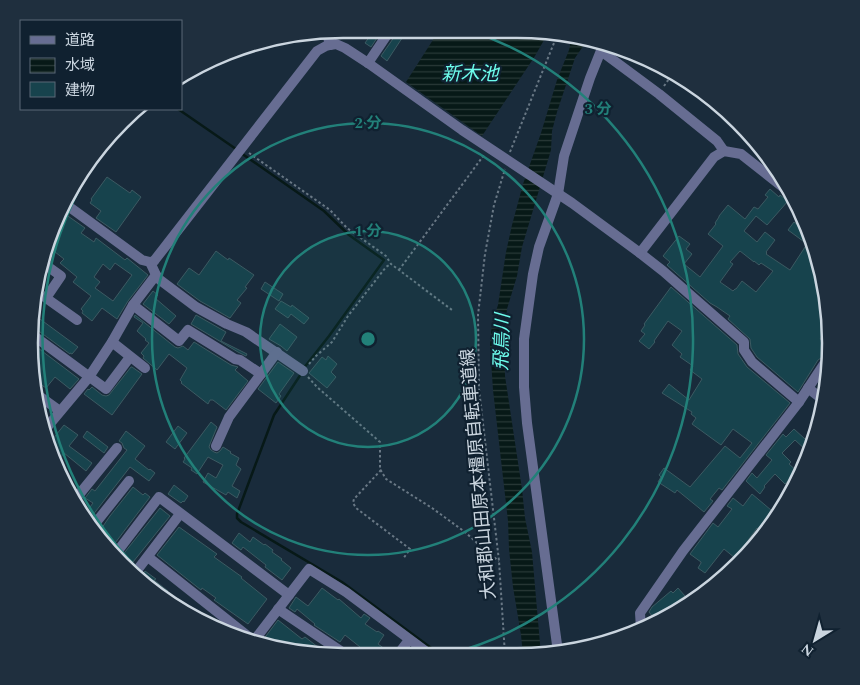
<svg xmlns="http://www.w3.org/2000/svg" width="860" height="685" font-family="Spectral,'Noto Sans JP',serif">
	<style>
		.water { fill: url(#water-rules) }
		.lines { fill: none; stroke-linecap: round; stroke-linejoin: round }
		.stream { stroke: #071917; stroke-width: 2.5 }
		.building { fill: #17434d; stroke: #3c5a62; fill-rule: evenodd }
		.path { stroke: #697885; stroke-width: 2; stroke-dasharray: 2.5 2.5; stroke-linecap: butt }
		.minor { stroke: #676d92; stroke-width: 10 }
		.tertiary { stroke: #676d92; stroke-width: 10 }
		.ring { fill: none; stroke: #228079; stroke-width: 2.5 }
		.labels { text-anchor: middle; stroke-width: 4.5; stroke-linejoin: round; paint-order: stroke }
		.street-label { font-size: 18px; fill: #cad5df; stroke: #102130 }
		.water-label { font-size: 19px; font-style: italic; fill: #6dfcec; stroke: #102130 }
		.rim { fill: none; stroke: #cad5df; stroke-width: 2.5 }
		.centre { fill: #228079; stroke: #102130; stroke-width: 2.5 }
		.ring-label { font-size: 15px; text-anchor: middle; font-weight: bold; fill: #228079; stroke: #102130; stroke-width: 4.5; stroke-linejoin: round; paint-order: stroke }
	</style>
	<defs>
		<pattern id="water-rules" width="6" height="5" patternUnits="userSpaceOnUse" patternTransform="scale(1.25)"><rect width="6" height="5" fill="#071917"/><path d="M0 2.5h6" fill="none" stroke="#2a3a38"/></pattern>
	</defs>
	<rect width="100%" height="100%" fill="#192b3b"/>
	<!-- water -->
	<g class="water">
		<path d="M452,29H538L547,31L548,33L535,56L482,136L406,82L438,32L444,35L449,33Z"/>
		<path d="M572,36L588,39L575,58L557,112L552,131L551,150L522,247L517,276L507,309L504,334L505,376L522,489L525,518L532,552L541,655H523L521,635L513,587L509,549L508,521L493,390L490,345L492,323L498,305L506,252L512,225L523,184L541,133L557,80L569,50Z"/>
	</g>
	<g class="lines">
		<!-- stream -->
		<g class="stream">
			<path d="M178,109L236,149"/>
			<path d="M241,153L324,211L349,235L384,260L329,336L303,369"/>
			<path d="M301,374L274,415L237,514V518L241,522L342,582L438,653"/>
		</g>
	</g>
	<!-- building -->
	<g class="building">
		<path d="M375,29H383L371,47L365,43Z"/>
		<path d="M398,29H408L387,61L381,56L397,33Z"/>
		<path d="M107,177L130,193L132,190L141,197L116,232L96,218L101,211L90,203L92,200L91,199Z"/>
		<path d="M770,189L779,197L780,195L788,201L767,225L756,216L744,231L757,242L765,232L775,240L766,252L767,253L766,254L790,270L807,244L788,230L794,222L804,230L829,302L828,314L821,323L827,328V330L820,339L826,343L825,357L821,358L818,360L798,392L757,357L751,348L750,339L728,319L730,316L717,307L710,303L667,265L670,262L663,256L679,236L690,244L686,249L692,254L684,264L700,277L723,246L708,234L716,224L715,223L719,217V216L728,205L745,219L754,207L758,209L768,197L765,195ZM740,251L754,262V261L759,265L761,263L773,271L756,292L742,281L736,289H735L733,291L720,282L733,264L730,262Z"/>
		<path d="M65,214L85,228L81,233L94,242L96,238L125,260L127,258L148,275L128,301L117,319L102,308L92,321L82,313L83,311L81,309L91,296L73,282L77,277L60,263L64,259L46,245L56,221L61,215L63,217ZM115,263L132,275L113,301L95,288L100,282L94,277L103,264L110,270Z"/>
		<path d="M216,251L228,260L229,258L254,275L245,287L247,288L237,300L241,303L230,318L200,301L177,284L189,268L199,275Z"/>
		<path d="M265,282L283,294L279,301L261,289Z"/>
		<path d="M671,287L737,345L738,354L747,367L790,403L722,490L719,488L710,499L713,501L704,512L677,490L675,493L658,482L661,477L659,475L664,468L690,487L725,446L740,458L752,443L733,429L721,445L692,424L696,418L691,414L692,412L662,393L669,384L689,400L702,379L690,370L693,366L680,357L682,354L672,345L682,331L668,321L654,341L655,342L649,349L639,341L645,334L641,331L645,325L644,324Z"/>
		<path d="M153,291L158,295L155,298L176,316L169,324L143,304Z"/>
		<path d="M281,301L291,307L292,305L309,318L304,324L291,314L288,318L275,309Z"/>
		<path d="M135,315L175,347L178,348L183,346L188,350L194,342L231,365L238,367L235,370L248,381L226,410L213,400H210L208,404L181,383L182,382L180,380L187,368L169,354L157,370L143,358L144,356L141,353L149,343L145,340L146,339L137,331L143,323L134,317Z"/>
		<path d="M196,315L226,332L221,341L247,354L246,356L238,352L191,324Z"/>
		<path d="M40,319L78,347L72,354L70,353V354L36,329L34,327Z"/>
		<path d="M280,324L297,337L287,351L281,346L269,339Z"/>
		<path d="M29,345L36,350L38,348L79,379L70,389L55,377L46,388L34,380Z"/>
		<path d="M328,356L337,364L331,372L336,377L327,388L309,373L322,357L326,360Z"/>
		<path d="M278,362L294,373L279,394L281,396L276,403L258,389Z"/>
		<path d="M131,367H132L142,374L112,415L84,394L88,389L89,390L92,387L102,395L106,396L109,395Z"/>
		<path d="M211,422L217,427L210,444L209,447L211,450L214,452L217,453L220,451L223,447L231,452L230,453L239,458L236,465L241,469L232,486L240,491L237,498L228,492L226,495L203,482L208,473L216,478L223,465L208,457L197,474L191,470L192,468L183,462L185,459L184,458Z"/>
		<path d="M64,425L78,435L69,446L92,463L86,471L64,453L56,463L48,445Z"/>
		<path d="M178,426L187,433L175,449L166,442Z"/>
		<path d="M794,429L805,439L808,437L812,441L807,451L795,440L782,453L791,462L789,464L797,471L785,484L775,474L764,486L765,487L760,494L746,481L752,473L757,478L772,460L766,455L783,434L786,437Z"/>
		<path d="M87,431L108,447L104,453L83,437Z"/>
		<path d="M126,431L145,446L135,459L149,470L150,469L155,473L149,481L130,467L89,520L84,515L93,503L85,498L92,489L95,491L127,450L124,448L122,443L119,441Z"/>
		<path d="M174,485L188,496L184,502L183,501L181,503L168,494Z"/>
		<path d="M133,487L143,495L145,493L150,497L112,547L106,539L107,538L99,532L110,516Z"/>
		<path d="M752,494L771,510L768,515L770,516L768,519L769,520L767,523L770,526L766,534L757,528L735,558L724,549L705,573L698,568L701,563V562L690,554L713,523L718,527L732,509L727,506L733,498L743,506Z"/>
		<path d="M160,508L170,516L133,562L126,557L124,560L121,557Z"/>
		<path d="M179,527L217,554L214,557L242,577L241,578L267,599L248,624L214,600L216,598L202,588L201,590L157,555Z"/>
		<path d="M239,533L250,542L253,537L264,545L265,544L273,550L272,552L282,559L281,560L291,568L282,580L265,567L266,565L243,547L241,550L232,543Z"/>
		<path d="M145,571L156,579L154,580L168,591L167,592L184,605L182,609L152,592L140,578Z"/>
		<path d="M322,588L338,600L339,599L361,618L364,614L370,618L365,624L377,632L378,631L384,635L378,644L389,652H356L360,647L345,635L340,642L314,625L315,624L297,609L295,612L289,608L296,597L308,606Z"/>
		<path d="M678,588L685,596L679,600L683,604L672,613L673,615L657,622L649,612L652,607L671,591L673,593Z"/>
		<path d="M278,620L302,639L305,637L323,651L282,650L260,644Z"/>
	</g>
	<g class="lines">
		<!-- path -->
		<g class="path">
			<path d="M664,86L671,76"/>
			<path d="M510,152L558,33"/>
			<path d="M249,153L330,210L347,228L386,256L391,264L452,310"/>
			<path d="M399,270L484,155"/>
			<path d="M309,364L316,356L332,342L348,316L386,267L391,264"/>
			<path d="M308,377L317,387L380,442V469L386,479L432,508L465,532L488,553L499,561"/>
			<path d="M381,470L354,499L353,503L356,508L410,549L403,559"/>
			<path d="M505,655L499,561L479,389L478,315L485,254L494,205L505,169"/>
		</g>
		<!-- minor -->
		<g class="minor">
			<path d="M325,31L327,33L330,45"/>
			<path d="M601,51L659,94L717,141L724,151"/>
			<path d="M368,63L391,29"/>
			<path d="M793,195L741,154L724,151L714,157L640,253L663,271L744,342V350L752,362L799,402"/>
			<path d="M64,203L142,260L150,262L154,261"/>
			<path d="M40,261L61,276L46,298L77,320"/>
			<path d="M150,262L156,275L160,280L196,307L227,324L246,332L303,371"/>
			<path d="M133,305L179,341L188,330L235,359L240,360L261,374L277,352"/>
			<path d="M30,333L106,389L130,357"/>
			<path d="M112,342L145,368"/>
			<path d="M808,388L822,399"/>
			<path d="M35,393L60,411"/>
			<path d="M43,432L89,377L112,342L133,305L156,275"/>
			<path d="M216,446L229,417L261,374"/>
			<path d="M73,502L117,448"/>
			<path d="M94,525L129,481"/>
			<path d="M117,552L159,497L289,595"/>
			<path d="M148,557L254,641"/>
			<path d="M135,573L180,514"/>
			<path d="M278,609L342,652"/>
			<path d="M641,628L640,613L683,551L799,402L824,364"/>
			<path d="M253,642L309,569L346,592L428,653"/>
			<path d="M558,652L527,423L524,387V339L533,274L539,247L558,194L564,156L590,78L604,43"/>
			<path d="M399,653L409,640"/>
		</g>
		<!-- tertiary -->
		<path class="tertiary" d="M154,261L317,51L326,46L330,45L336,44L345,48L368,63L462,130L572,203L640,253"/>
	</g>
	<!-- distance rings -->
	<circle cx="368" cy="339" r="108" fill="#228079" fill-opacity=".12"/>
	<g class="ring">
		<circle cx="368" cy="339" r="108"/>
		<circle cx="368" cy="339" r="216"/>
		<path d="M238 637A325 325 0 0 1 138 109M468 30A325 325 0 0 1 449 654"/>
	</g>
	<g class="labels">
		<!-- street labels -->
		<g class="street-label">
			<text transform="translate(478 474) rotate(-95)" y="6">大和郡山田原本橿原自転車道線</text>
		</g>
		<!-- water labels -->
		<g class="water-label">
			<text x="470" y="80">新木池</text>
			<text transform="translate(501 342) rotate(-88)" y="7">飛鳥川</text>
		</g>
	</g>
	<!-- crop -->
	<path d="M0 0H860V685H0ZM343 38H517A305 305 0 0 1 822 343V343A305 305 0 0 1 517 648H343A305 305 0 0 1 38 343V343A305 305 0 0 1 343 38Z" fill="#1f2f3e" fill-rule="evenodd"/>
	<path class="rim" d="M343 38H517A305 305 0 0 1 822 343V343A305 305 0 0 1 517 648H343A305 305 0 0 1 38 343V343A305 305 0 0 1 343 38Z"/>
	<circle cx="368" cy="339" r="8" class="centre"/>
	<g class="ring-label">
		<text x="598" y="114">3 分</text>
		<text x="368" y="128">2 分</text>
		<text x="368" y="236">1 分</text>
	</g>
	<!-- legend -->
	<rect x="20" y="20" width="162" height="90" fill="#102130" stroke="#5a6976"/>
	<rect x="30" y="36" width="25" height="8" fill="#676d92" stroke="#5a6976"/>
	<text x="65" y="45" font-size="15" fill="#cad5df">道路</text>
	<rect x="30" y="58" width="25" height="15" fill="url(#water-rules)" stroke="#5a6976"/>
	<text x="65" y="70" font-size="15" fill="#cad5df">水域</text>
	<rect x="30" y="82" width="25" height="15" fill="#17434d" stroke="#5a6976"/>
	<text x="65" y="95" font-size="15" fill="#cad5df">建物</text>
	<!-- north arrow -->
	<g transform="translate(815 640) rotate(217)" stroke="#102130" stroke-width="4" paint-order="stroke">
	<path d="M0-4L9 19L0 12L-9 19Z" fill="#cad5df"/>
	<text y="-8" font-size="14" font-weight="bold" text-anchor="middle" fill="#cad5df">N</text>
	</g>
</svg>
